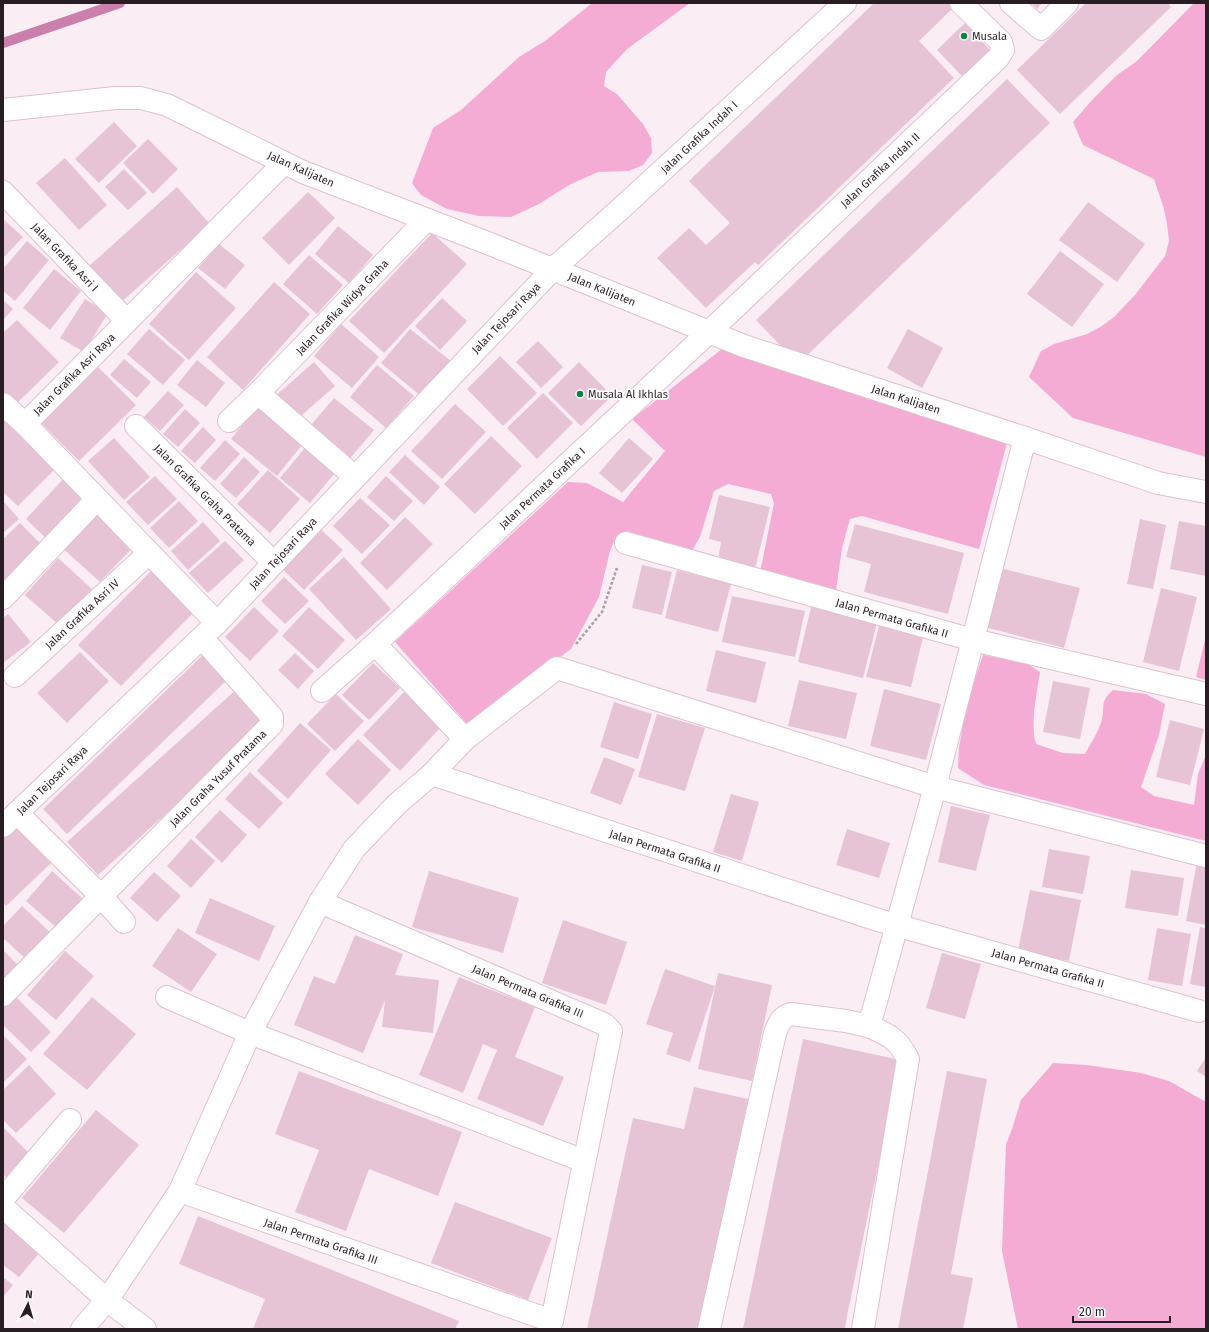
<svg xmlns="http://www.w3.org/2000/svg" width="1209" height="1332" font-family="'Fira Sans',sans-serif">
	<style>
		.green { fill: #f4acd5 }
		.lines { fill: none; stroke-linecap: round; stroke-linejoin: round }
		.stream { stroke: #cb7fac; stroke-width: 10 }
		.building { fill: #e6c4d6 }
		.street-casing { stroke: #e0bfd1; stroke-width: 24 }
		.secondary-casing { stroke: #e0bfd1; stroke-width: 24 }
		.path { stroke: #aa9da4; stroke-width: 2.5; stroke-dasharray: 3 2; stroke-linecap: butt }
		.street { stroke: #fff; stroke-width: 22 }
		.secondary { stroke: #fff; stroke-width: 22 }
		.poi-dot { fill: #0d843e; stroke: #fefefe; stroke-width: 1.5 }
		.labels { text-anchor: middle; stroke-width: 3.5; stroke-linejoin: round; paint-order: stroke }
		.poi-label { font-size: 11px; fill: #291d24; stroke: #fefefe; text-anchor: start }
		.street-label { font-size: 11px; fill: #291d24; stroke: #fefefe }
	</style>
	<rect width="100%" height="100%" fill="#fbedf4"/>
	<!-- green -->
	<g class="green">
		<path d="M592,3H690L627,49L606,72L604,86L617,94L643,124L651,138L652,153L643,165L629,171L598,172L569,185L539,204L511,217L479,216L447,209L421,195L412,183L433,128L461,110L519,57L545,41Z"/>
		<path d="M1194,3H1206V457L1073,418L1029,377L1041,351L1054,344L1087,334L1102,326L1114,317L1135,295L1165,256L1169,241L1167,224L1164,209L1154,179L1083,145L1073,122L1093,99L1117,75L1137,61Z"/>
		<path d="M722,349L1007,443L979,549L862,516L850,519L842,548L835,597L760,573L774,503L771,494L728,484L714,491L700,537L689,556L628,535L616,537L610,551L599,597L571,649L469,726L395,642L568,482L587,483L623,502L665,451L632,419Z"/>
		<path d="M1206,636V680L1196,677Z"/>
		<path d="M983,655L1026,663L1040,672C1037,693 1030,723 1036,744L1063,753L1085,754C1091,743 1099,731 1102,719C1105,703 1100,702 1113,690L1146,694L1165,704L1159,735L1141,787L1154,796L1194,805L1198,774L1206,755V841L984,785L958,768L959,747L968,698Z"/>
		<path d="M1053,1063L1087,1065L1141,1073L1169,1081L1206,1102V1329H1018L1002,1251L1006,1144L1012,1129L1021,1100Z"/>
	</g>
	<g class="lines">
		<!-- stream -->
		<path class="stream" d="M3,43L120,3"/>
	</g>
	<!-- building -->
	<g class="building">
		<path d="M874,3H949L953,8L919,41L954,78L758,265L755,262L706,308L657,258L689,228L706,245L730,223L689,181Z"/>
		<path d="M1031,3H1042L1037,9Z"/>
		<path d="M1086,3H1168L1171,7L1060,114L1017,70Z"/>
		<path d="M965,23L990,50L962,76L937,50Z"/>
		<path d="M1007,79L1050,123L798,364L756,320Z"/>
		<path d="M114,122L137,146L99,183L75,159Z"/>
		<path d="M148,139L178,169L153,194L123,163Z"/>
		<path d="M65,158L107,205L79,230L36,183Z"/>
		<path d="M124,169L147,193L128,210L105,187Z"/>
		<path d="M177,187L210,224L120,303L88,267Z"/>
		<path d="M308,192L335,218L289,265L262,238Z"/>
		<path d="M1088,202L1145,244L1117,282L1059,240Z"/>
		<path d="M3,219L23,237L3,258Z"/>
		<path d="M338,226L373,255L349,283L315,254Z"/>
		<path d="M432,233L467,264L384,353L349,321Z"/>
		<path d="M27,241L49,260L15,301L3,291V269Z"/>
		<path d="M219,244L245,265L225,289L198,268Z"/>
		<path d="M1060,251L1104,284L1072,327L1027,294Z"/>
		<path d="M309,255L343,285L317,314L283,284Z"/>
		<path d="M54,269L81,291L50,330L23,308Z"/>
		<path d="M196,272L236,308L189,360L149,324Z"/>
		<path d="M274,282L310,314L243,390L207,357Z"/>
		<path d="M442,298L467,321L440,350L415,326Z"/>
		<path d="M85,299L108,313L84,352L60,338Z"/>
		<path d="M3,300L13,309L3,320Z"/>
		<path d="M17,320L59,362L15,405L3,392V333Z"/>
		<path d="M341,324L379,357L352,388L314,356Z"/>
		<path d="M149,329L185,360L163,385L127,354Z"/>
		<path d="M410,329L451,361L422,397L381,363Z"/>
		<path d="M908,329L943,348L922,388L887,368Z"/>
		<path d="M538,341L563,367L541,388L516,362Z"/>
		<path d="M500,356L537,393L503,426L467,389Z"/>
		<path d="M124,359L151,382L137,398L110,375Z"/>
		<path d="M197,360L225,383L206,407L177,385Z"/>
		<path d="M314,362L335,386L294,422L273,398Z"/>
		<path d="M579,362L612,396L581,426L548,393Z"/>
		<path d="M95,364L136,405L79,461L38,420Z"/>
		<path d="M377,365L414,396L386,428L350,397Z"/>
		<path d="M168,391L184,405L160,431L144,417Z"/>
		<path d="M543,393L573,423L537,459L507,428Z"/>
		<path d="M334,398L374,430L346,463L306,431Z"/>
		<path d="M260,403L306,440L277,476L231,439Z"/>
		<path d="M455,404L486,432L442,479L411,451Z"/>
		<path d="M185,409L200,423L178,447L163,434Z"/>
		<path d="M3,420L55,469L18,506L3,492Z"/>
		<path d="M203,427L216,440L195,463L181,451Z"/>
		<path d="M491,436L522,466L475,514L444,484Z"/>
		<path d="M114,438L150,477L124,500L88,461Z"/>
		<path d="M629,438L653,459L622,493L599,473Z"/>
		<path d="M225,440L240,454L215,481L200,468Z"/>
		<path d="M309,443L339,468L310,503L280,478Z"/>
		<path d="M405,455L440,487L424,505L389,472Z"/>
		<path d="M244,457L260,472L236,498L220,484Z"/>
		<path d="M268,470L300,499L270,533L237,504Z"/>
		<path d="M66,476L91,500L51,543L26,519Z"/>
		<path d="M155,476L177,499L148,525L126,502Z"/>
		<path d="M386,476L413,501L394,521L367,497Z"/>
		<path d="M719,495L770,507L755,569L718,560L721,542L709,539Z"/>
		<path d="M360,498L390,525L362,554L333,526Z"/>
		<path d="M3,501L19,519L3,533Z"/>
		<path d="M179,501L198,521L169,548L150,528Z"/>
		<path d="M94,509L134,546L100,582L59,545Z"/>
		<path d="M405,517L433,544L387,590L360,563Z"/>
		<path d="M1140,519L1166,525L1153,589L1127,584Z"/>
		<path d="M1179,521L1206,526V576L1170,569Z"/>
		<path d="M203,522L220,541L188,570L171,551Z"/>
		<path d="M20,523L47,550L3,592V539Z"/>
		<path d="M855,524L964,553L948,614L864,592L871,564L846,557Z"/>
		<path d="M318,527L343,550L304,590L279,566Z"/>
		<path d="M225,541L244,560L208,593L189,573Z"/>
		<path d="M344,557L391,609L356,640L309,589Z"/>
		<path d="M58,558L92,589L59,625L25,595Z"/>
		<path d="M642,565L672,572L662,615L632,608Z"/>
		<path d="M1000,568L1080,588L1064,648L985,627Z"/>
		<path d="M152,570L195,611L121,686L78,645Z"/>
		<path d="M677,570L731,584L718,632L665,618Z"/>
		<path d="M284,577L309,601L285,624L261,601Z"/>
		<path d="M1161,588L1197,597L1179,671L1143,662Z"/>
		<path d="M732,596L805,611L795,657L722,642Z"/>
		<path d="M254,607L279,631L250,661L225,637Z"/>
		<path d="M309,607L345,640L318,669L282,636Z"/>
		<path d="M811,607L877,623L863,678L798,662Z"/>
		<path d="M8,614L31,642L3,663V618Z"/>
		<path d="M879,626L923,637L911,687L866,677Z"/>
		<path d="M716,650L766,662L756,703L706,691Z"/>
		<path d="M80,652L109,681L67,723L37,693Z"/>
		<path d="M205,653L229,678L67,834L43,809Z"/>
		<path d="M295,653L314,671L298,689L278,670Z"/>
		<path d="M373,663L400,688L369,720L342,695Z"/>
		<path d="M799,680L857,693L846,739L788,726Z"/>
		<path d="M1053,681L1090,688L1080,739L1043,732Z"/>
		<path d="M239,687L270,720L98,875L67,842Z"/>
		<path d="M884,689L941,704L926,760L870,746Z"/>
		<path d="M404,692L441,727L400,771L363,735Z"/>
		<path d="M336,694L364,721L335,751L307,724Z"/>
		<path d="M614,702L652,714L638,759L600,747Z"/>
		<path d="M657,714L705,728L685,791L638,777Z"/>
		<path d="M1170,720L1204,729L1190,785L1156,777Z"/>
		<path d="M300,723L331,750L288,799L257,771Z"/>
		<path d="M358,739L391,770L358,805L325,774Z"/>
		<path d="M604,757L635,769L621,805L590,793Z"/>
		<path d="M250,772L283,803L259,829L225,799Z"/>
		<path d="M731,794L759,802L742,861L713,852Z"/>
		<path d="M951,806L990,815L976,871L938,862Z"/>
		<path d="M220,810L247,835L222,863L195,837Z"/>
		<path d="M14,825L51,863L6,906L3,903V836Z"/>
		<path d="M847,829L890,843L879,878L836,865Z"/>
		<path d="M191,839L215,861L191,888L167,866Z"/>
		<path d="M1049,849L1090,856L1083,894L1042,887Z"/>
		<path d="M1197,862L1206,864V925L1186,921Z"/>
		<path d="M1131,870L1184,878L1178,916L1125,908Z"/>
		<path d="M52,871L83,899L57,928L26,901Z"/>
		<path d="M429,871L519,898L503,953L412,927Z"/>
		<path d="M154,872L181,896L157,922L130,898Z"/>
		<path d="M1030,890L1081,900L1069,961L1018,951Z"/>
		<path d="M210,898L275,926L259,961L195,933Z"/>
		<path d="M22,906L53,935L28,961L3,938V926Z"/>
		<path d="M563,920L627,942L606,1005L542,983Z"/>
		<path d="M1200,927L1206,928L1205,987L1190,984Z"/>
		<path d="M178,928L217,954L191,992L152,966Z"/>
		<path d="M1157,928L1191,934L1182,986L1148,980Z"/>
		<path d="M355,935L403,954L395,975L439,980L433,1033L382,1027L385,1000L363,1053L294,1025L314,976L335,984Z"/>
		<path d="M3,950L18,965L3,981Z"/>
		<path d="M65,951L94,976L56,1020L27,995Z"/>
		<path d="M942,953L981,964L965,1019L926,1008Z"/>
		<path d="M665,969L715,986L690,1062L666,1054L673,1033L646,1024Z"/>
		<path d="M718,973L772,985L752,1081L698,1069Z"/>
		<path d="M459,977L535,1007L515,1057L564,1077L543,1126L477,1099L497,1050L483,1044L463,1093L419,1075Z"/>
		<path d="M12,993L51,1032L31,1052L3,1025V1002Z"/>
		<path d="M92,997L136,1034L87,1090L43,1054Z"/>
		<path d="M3,1035L27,1059L3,1083Z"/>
		<path d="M803,1039L900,1060L847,1316L845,1329H743Z"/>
		<path d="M1206,1057V1077L1197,1071Z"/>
		<path d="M29,1065L56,1094L16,1133L3,1120V1090Z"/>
		<path d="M299,1071L462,1132L438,1196L369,1169L346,1231L295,1212L319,1150L275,1134Z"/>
		<path d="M947,1071L987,1079L951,1274L973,1278L963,1329H898Z"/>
		<path d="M694,1087L748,1099L698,1329H587L633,1118L684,1129Z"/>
		<path d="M96,1110L139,1145L64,1233L22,1198Z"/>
		<path d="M3,1127L30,1154L7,1178L3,1174Z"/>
		<path d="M455,1202L552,1238L528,1300L431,1263Z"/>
		<path d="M198,1216L459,1321L455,1329H253L265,1299L179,1264Z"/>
		<path d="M3,1220L41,1251L19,1277L3,1265Z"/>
		<path d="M3,1277L13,1285L3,1297Z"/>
	</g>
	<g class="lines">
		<defs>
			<g id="street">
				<path d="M1011,3L1041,29L1067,3"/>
				<path d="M3,192L127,321"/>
				<path d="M258,393L355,477"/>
				<path d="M3,404L25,424"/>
				<path d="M229,421L258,393L426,220"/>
				<path d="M136,426L274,563"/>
				<path d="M626,543L973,640L1206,694"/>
				<path d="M3,598L97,499"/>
				<path d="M217,623L25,424L284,163"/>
				<path d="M15,676L149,553"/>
				<path d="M322,691L375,644"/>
				<path d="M465,739L375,644L709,332L998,58L1003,50L1001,42L961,3"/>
				<path d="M432,774L878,920L1199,1011"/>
				<path d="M17,813L101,896L124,922"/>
				<path d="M3,826L217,623L553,269L617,212L845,3"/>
				<path d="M3,995L272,724V717L202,638"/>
				<path d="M167,997L250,1033L584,1161"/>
				<path d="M180,1191L552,1321L611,1031L604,1024L320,902"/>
				<path d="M3,1199L70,1120"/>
				<path d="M3,1207L107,1300L145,1329"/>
				<path d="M82,1329L107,1300L180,1191L250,1033L320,902L354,849L397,804L432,774L465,739L557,668L935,787L1206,856"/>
				<path d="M709,1329L775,1033C779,1023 781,1017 791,1014L846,1021L868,1026L873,1012L935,787L1025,438"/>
				<path d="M863,1329L908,1059C898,1039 888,1034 868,1026"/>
			</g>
			<path id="secondary" d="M3,110L115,98H141L167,105L303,172L490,244L744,346L1025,438L1158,483L1206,492"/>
		</defs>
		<!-- street casing -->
		<use href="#street" class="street-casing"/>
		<!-- secondary casing -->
		<use href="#secondary" class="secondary-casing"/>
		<!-- path -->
		<path class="path" d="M576,644L602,612L617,568"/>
		<!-- street -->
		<use href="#street" class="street"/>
		<!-- secondary -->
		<use href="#secondary" class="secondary"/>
	</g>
	<!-- markers -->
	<g class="poi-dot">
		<circle cx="964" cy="36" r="4"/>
		<circle cx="580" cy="394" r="4"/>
	</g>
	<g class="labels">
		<!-- poi labels -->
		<g class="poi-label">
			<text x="972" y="40">Musala</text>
			<text x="588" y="398">Musala Al Ikhlas</text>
		</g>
		<!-- street labels -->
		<g class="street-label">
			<text transform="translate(699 137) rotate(-43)" y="4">Jalan Grafika Indah I</text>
			<text transform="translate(301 169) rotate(24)" y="4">Jalan Kalijaten</text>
			<text transform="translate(880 170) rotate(-43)" y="4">Jalan Grafika Indah II</text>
			<text transform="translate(65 257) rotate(46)" y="4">Jalan Grafika Asri I</text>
			<text transform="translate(602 289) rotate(22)" y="4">Jalan Kalijaten</text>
			<text transform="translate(342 307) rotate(-46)" y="4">Jalan Grafika Widya Graha</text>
			<text transform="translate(506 318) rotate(-46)" y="4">Jalan Tejosari Raya</text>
			<text transform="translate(74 374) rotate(-45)" y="4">Jalan Grafika Asri Raya</text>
			<text transform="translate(906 399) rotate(18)" y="4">Jalan Kalijaten</text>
			<text transform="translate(542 488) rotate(-43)" y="4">Jalan Permata Grafika I</text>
			<text transform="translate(205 495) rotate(45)" y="4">Jalan Grafika Graha Pratama</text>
			<text transform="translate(283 553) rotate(-47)" y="4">Jalan Tejosari Raya</text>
			<text transform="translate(82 614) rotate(-43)" y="4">Jalan Grafika Asri IV</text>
			<text transform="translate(892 618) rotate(16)" y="4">Jalan Permata Grafika II</text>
			<text transform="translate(218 778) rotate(-45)" y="4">Jalan Graha Yusuf Pratama</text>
			<text transform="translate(52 780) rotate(-44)" y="4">Jalan Tejosari Raya</text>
			<text transform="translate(665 851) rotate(18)" y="4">Jalan Permata Grafika II</text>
			<text transform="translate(1048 968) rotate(16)" y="4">Jalan Permata Grafika II</text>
			<text transform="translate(528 991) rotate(23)" y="4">Jalan Permata Grafika III</text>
			<text transform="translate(321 1241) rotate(19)" y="4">Jalan Permata Grafika III</text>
		</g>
	</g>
	<!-- border -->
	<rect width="1209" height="1332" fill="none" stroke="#291d24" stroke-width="8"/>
	<!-- north arrow -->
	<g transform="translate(28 1304) rotate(5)" stroke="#fefefe" stroke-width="3" paint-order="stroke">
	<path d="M0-3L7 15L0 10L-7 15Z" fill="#291d24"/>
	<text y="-6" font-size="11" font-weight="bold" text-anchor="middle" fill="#291d24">N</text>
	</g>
	<!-- scale -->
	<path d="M1073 1316v6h97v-6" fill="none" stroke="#291d24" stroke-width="2"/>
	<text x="1079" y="1316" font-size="12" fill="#291d24" stroke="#fefefe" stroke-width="3" paint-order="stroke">20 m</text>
</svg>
